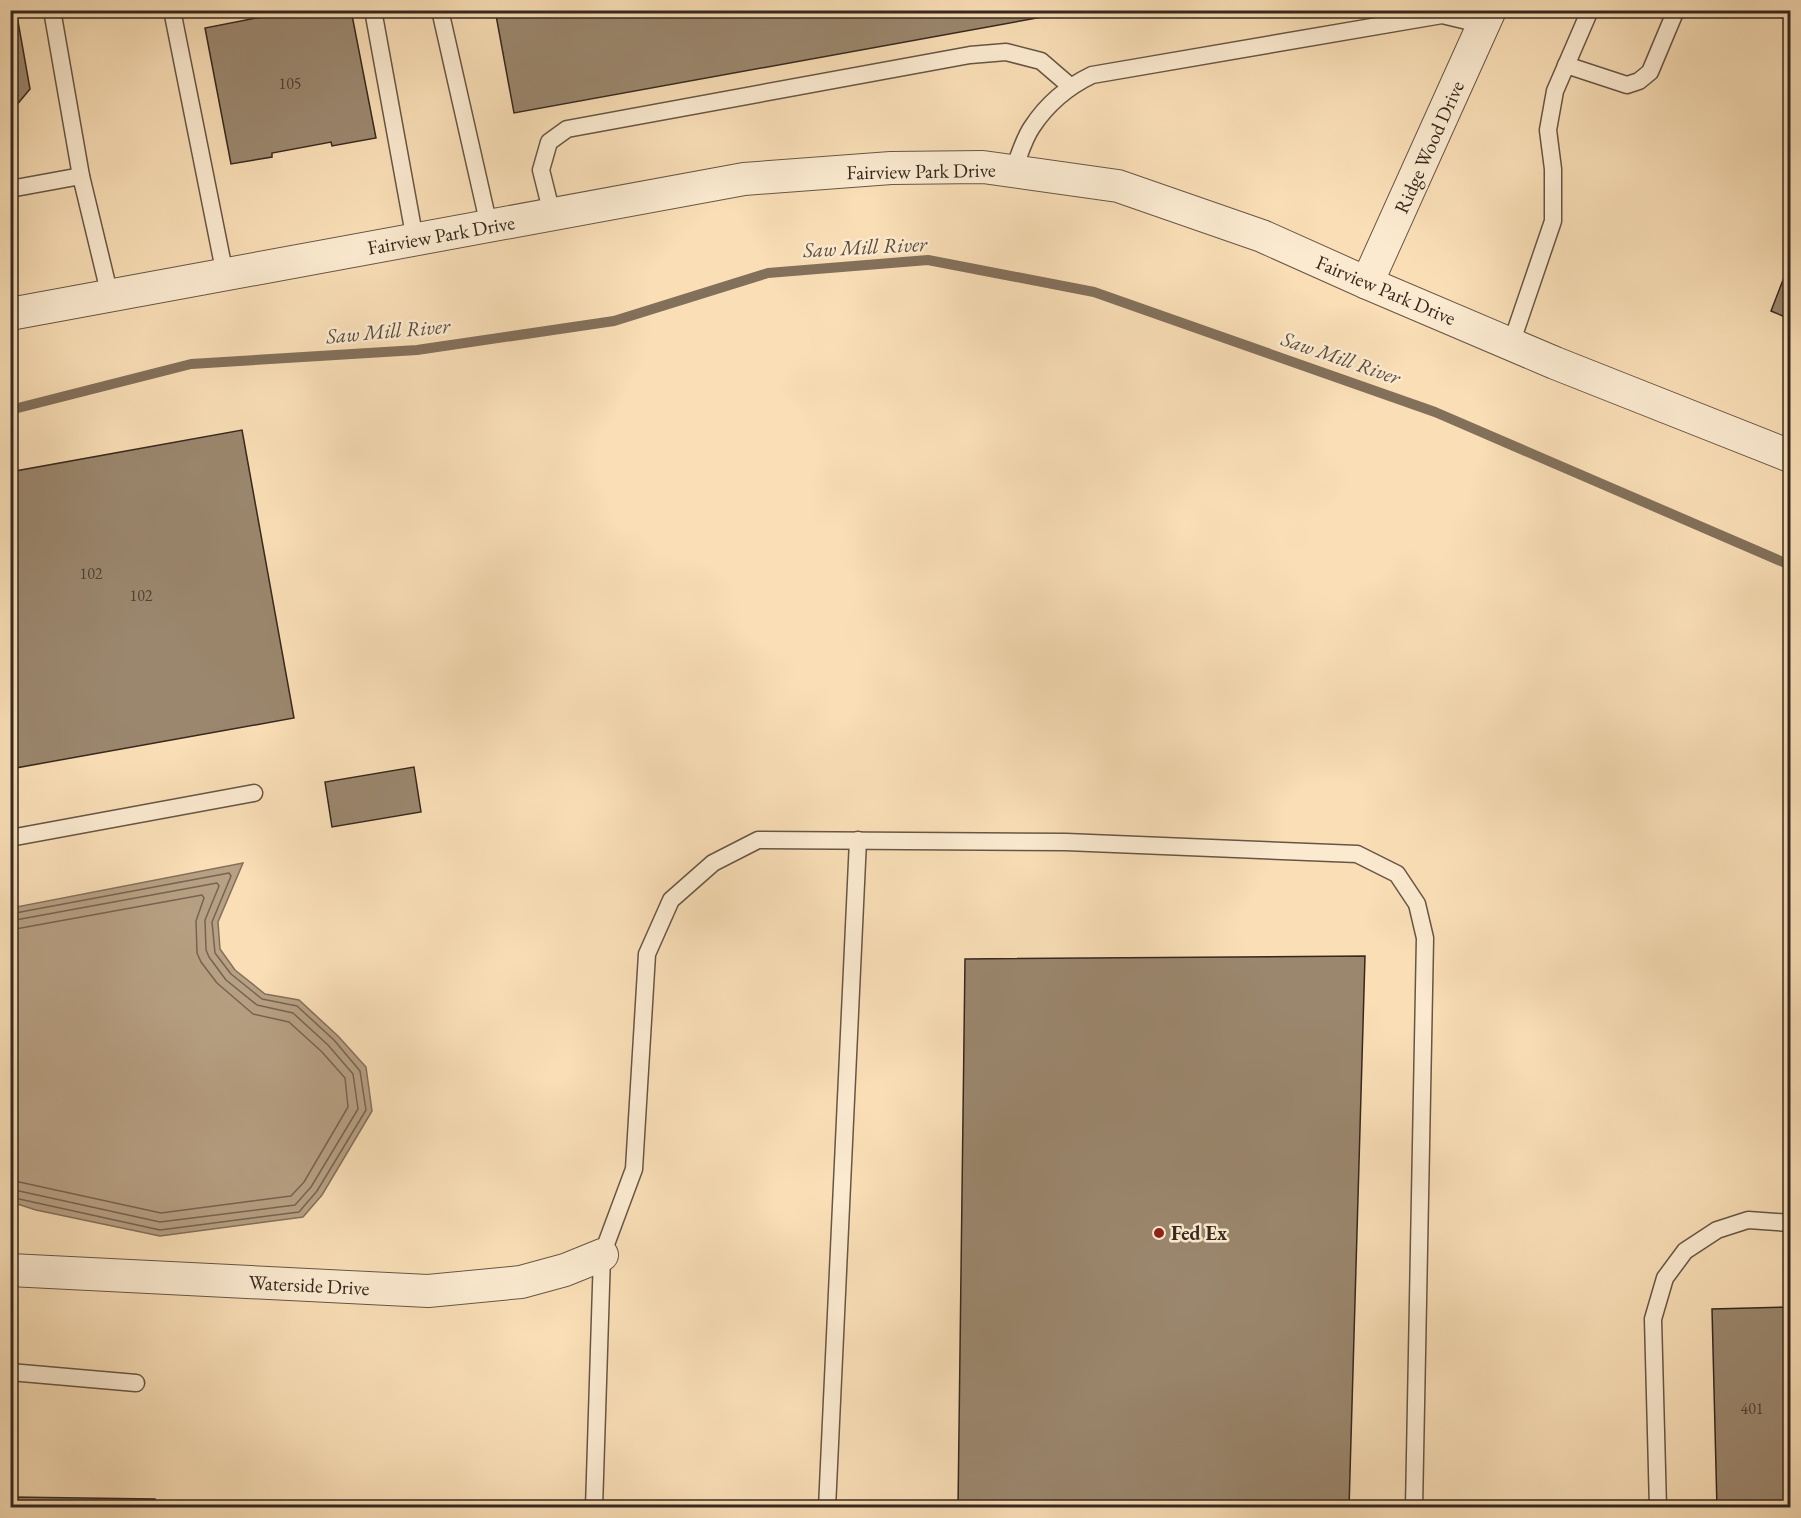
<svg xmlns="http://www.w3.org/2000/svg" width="1801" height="1518" font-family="'EB Garamond',serif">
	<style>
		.water { fill: #b7a083; stroke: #83705b; stroke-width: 1.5 }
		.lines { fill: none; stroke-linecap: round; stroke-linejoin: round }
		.shore { stroke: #766451; stroke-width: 1.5 }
		.stream { stroke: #83705b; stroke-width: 10 }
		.building { fill: #9b876e; stroke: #36281f; stroke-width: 1.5 }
		.service-casing { stroke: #675645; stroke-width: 19 }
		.minor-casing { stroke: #675645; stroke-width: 34 }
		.service { stroke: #fbead0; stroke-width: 16 }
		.minor { stroke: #fbead0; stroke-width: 32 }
		.poi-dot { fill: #8f2418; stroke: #fbead0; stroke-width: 2 }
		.labels { text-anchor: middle; stroke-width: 5; stroke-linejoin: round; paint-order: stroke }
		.number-label { font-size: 16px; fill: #4f4033 }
		.street-label { font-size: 20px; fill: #36281f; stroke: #fbead0 }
		.poi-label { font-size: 20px; font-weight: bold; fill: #36281f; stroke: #fbead0; text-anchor: start }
		.water-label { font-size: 21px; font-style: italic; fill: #5d4c3d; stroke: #fbead0 }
	</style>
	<rect width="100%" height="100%" fill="#f9deb6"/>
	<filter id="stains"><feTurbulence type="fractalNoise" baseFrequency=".00333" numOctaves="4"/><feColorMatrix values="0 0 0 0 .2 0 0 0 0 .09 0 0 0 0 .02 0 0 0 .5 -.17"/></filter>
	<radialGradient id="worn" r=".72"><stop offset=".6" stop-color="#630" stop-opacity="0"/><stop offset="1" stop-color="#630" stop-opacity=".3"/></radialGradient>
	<!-- water -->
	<path class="water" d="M243,863L218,922L220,949L235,970L265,994L299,1000L338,1036L366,1067L372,1111L322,1195L303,1217L160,1236L36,1210L11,1202V908Z"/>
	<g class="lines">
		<!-- shore -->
		<g class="shore">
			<path d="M10,914L229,873L231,876L212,922L215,953L231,974L262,999L297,1006L334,1040L360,1071L366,1110L317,1191L299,1212L160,1230L10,1197"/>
			<path d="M10,921L217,883L219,886L205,920L206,950L209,957L226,980L257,1005L293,1013L328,1045L353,1074L358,1109L311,1187L295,1205L160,1222L10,1189"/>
			<path d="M10,930L202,895L204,898L196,921L197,953L201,962L217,983L253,1014L289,1022L322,1052L345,1078L348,1107L304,1182L291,1196L161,1213L10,1180"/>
		</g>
		<!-- stream -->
		<path class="stream" d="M10,410L191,364L417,350L614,321L768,273L928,260L1094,292L1435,412L1790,565"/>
	</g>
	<!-- building -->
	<g class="building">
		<path d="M10,10H16L30,89L10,113Z"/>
		<path d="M297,10H351L376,138L332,146L331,142L272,153V157L231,164L205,28Z"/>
		<path d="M495,10H1081L514,113Z"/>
		<path d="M1790,262V319L1771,311Z"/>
		<path d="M242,430L294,718L10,769V472Z"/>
		<path d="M414,767L421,812L332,827L325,782Z"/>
		<path d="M1365,956L1349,1508H958L965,959Z"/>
		<path d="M1790,1307V1508H1717L1712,1309Z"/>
		<path d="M10,1497L155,1499V1508H10Z"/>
	</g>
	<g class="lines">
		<defs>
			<g id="service">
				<path d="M52,10L81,176"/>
				<path d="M172,10L225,275"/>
				<path d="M373,10L415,240"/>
				<path d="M440,10L489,226"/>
				<path d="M1566,65L1627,85L1639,81L1650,72L1676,10"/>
				<path d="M1013,171C1019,157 1023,140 1032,127C1047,104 1067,87 1092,75L1442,15L1484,25"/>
				<path d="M10,189L81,176L110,296"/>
				<path d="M552,214L541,170L549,142L567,129L970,55L1006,52L1041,61L1070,86"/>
				<path d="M1511,344L1553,221V169L1548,130L1555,91L1590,10"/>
				<path d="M10,838L254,793"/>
				<path d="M10,1372L136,1383"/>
				<path d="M594,1508L602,1255L634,1169L647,954L671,900L713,863L758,840L1066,842L1357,854L1397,874L1417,904L1425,938L1414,1508"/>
				<path d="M827,1508L858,840"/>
				<path d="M1658,1508L1653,1319L1665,1278L1685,1251L1717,1230L1748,1220L1790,1223"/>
			</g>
			<g id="minor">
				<path d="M1367,283L1490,10"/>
				<path d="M10,314L744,179L891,168L983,167L1118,186L1262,236L1367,283L1555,363L1790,456"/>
				<path d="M10,1270L428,1291L521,1282L565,1270L602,1255"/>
			</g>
		</defs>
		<!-- service casing -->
		<use href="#service" class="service-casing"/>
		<!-- minor casing -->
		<use href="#minor" class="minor-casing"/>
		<!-- service -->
		<use href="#service" class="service"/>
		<!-- minor -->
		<use href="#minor" class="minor"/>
	</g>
	<!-- markers -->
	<circle class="poi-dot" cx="1159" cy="1233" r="6"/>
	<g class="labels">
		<!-- number labels -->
		<g class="number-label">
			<text x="290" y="89">105</text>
			<text x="91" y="579">102</text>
			<text x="141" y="601">102</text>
			<text x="1752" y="1414">401</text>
		</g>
		<!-- street labels -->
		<g class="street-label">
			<text transform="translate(1429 147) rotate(-66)" y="7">Ridge Wood Drive</text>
			<text transform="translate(921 171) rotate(-1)" y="7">Fairview Park Drive</text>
			<text transform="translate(441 235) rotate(-10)" y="7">Fairview Park Drive</text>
			<text transform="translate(1386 290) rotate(23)" y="7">Fairview Park Drive</text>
			<text transform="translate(309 1285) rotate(3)" y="7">Waterside Drive</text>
		</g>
		<!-- poi labels -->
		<g class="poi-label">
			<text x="1171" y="1240">Fed Ex</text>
		</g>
		<!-- water labels -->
		<g class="water-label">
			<text transform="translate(865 247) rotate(-3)" y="7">Saw Mill River</text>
			<text transform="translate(388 331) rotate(-5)" y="7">Saw Mill River</text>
			<text transform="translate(1341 358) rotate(19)" y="7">Saw Mill River</text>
		</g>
	</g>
	<!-- margin -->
	<rect width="1801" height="1518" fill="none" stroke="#f9deb6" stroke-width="36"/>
	<rect x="12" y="12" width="1777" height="1494" fill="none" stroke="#36281f" stroke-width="3"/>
	<rect x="18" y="18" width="1765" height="1482" fill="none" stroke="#36281f" stroke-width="1.5"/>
	<rect width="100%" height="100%" filter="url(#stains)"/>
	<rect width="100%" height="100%" fill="url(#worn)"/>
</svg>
